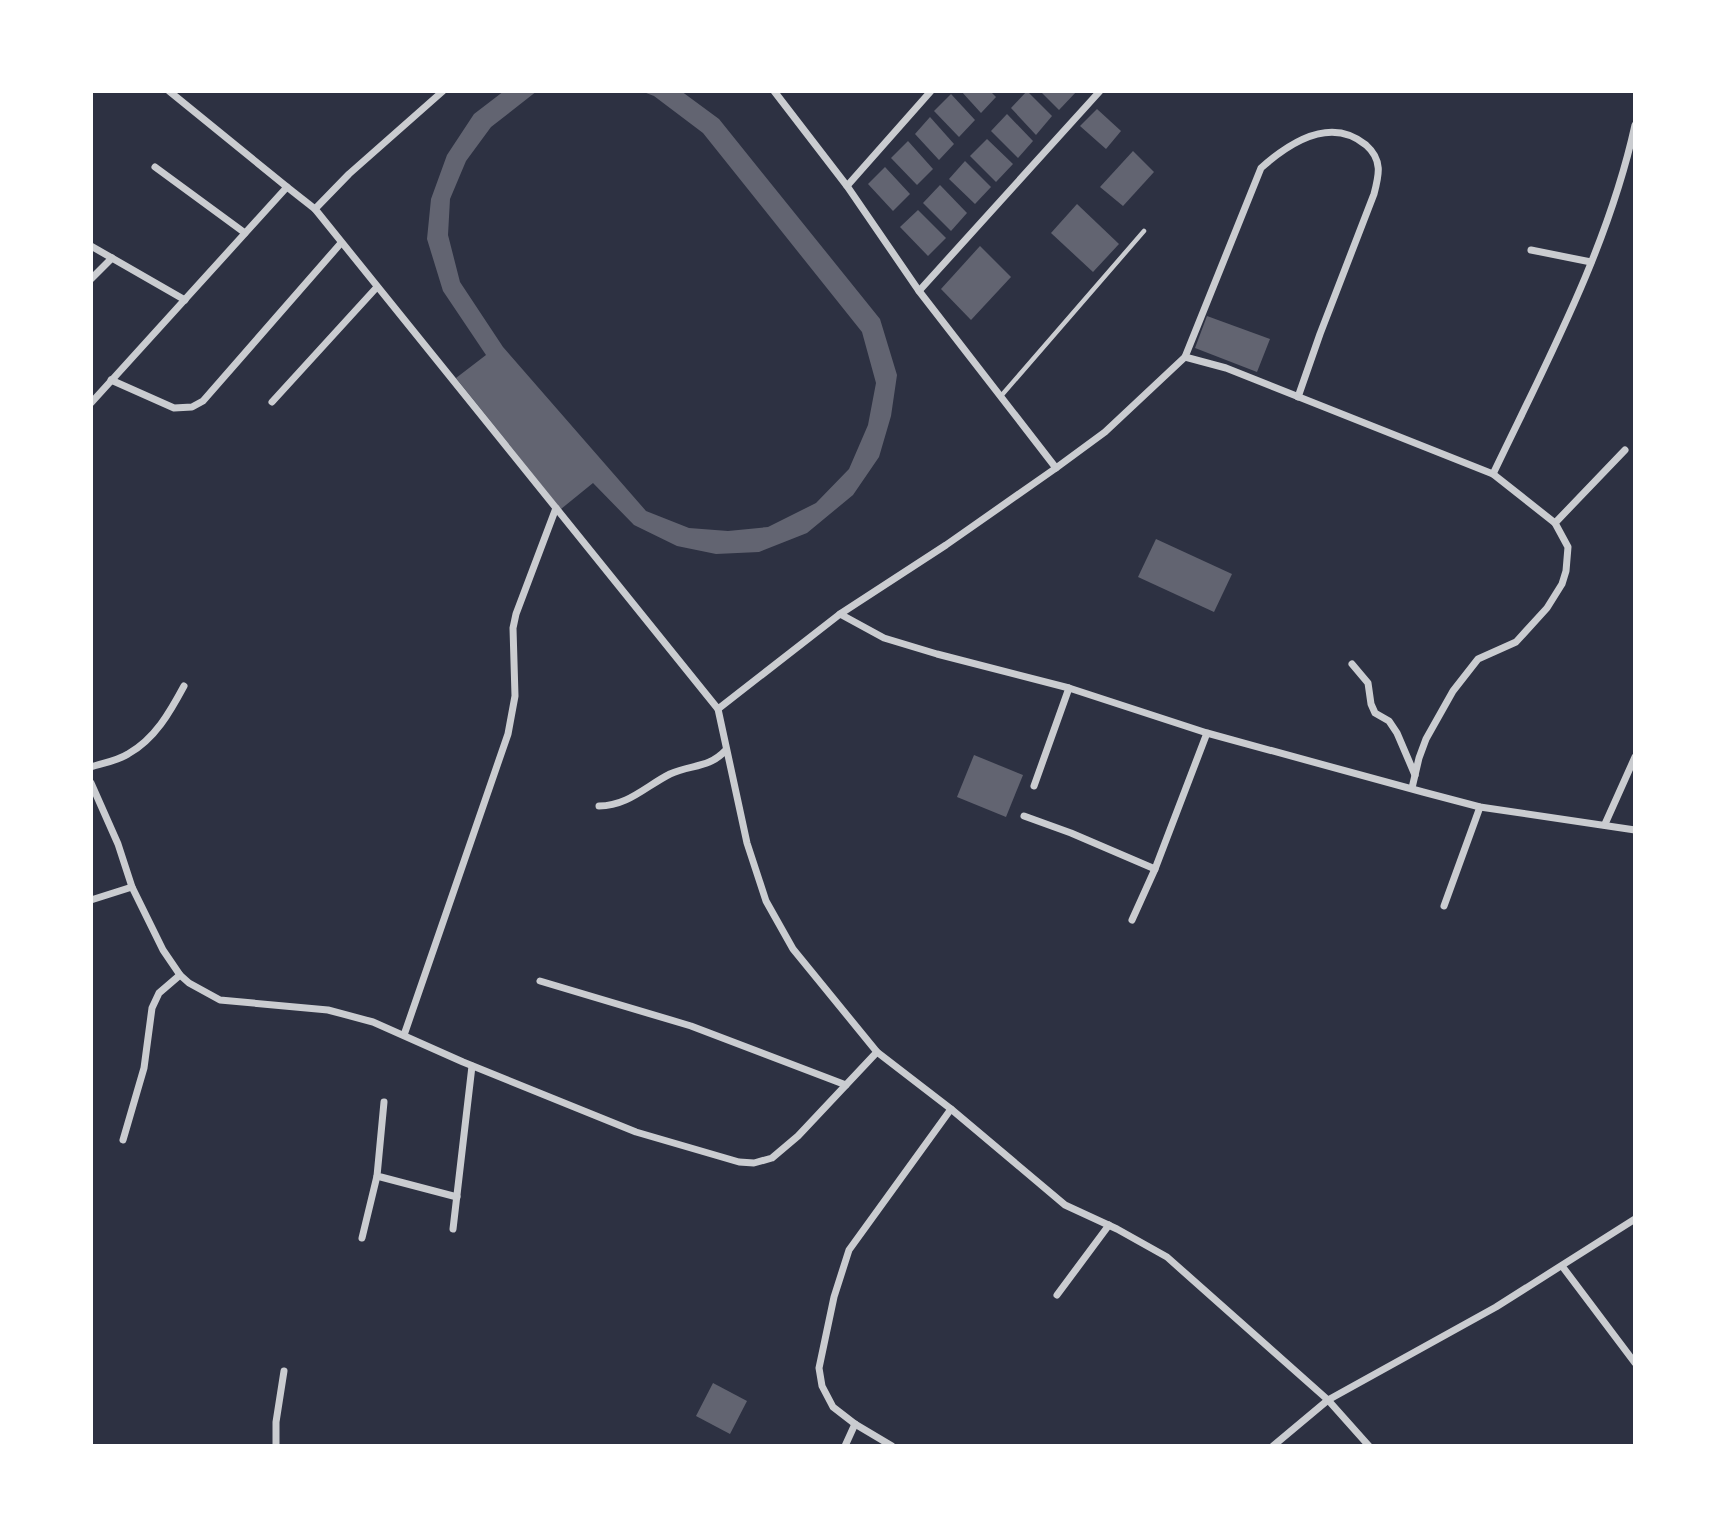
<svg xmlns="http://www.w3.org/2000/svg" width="1726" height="1537" font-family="Commissioner,sans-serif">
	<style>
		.building { fill: #626471 }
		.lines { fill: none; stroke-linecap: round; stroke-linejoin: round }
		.service { stroke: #caccd0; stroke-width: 4.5 }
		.minor { stroke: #caccd0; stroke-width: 7 }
	</style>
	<rect width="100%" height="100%" fill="#2d3142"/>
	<!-- building -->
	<g class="building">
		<path d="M504,91H537L491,127L466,161L450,199L448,235L460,282L503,347L646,511L689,528L728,531L768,527L816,503L849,469L868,425L876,383L862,332L703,133L654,96L641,91H681L719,119L880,319L897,375L891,416L879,457L853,495L807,533L759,552L716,554L677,546L634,525L593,483L561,509L456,378L486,355L443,291L427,239L431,199L447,155L474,114Z"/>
		<path d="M961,91H990L996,97L981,113Z"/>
		<path d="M1027,91L1052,116L1036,135L1011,108Z"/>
		<path d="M1040,91H1077L1059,110Z"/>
		<path d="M951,94L975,120L959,137L934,111Z"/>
		<path d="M1097,109L1121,131L1106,149L1080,126Z"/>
		<path d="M1007,114L1033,141L1018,158L991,131Z"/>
		<path d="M930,117L954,144L939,160L915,134Z"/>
		<path d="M987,139L1013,164L996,182L970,156Z"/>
		<path d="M908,141L933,169L917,185L891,158Z"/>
		<path d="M1133,151L1154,172L1123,206L1100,187Z"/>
		<path d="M965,161L991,187L975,204L949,179Z"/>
		<path d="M885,167L910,194L893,211L868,184Z"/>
		<path d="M940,185L967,213L951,231L923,203Z"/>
		<path d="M1077,204L1119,244L1093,272L1051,233Z"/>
		<path d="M918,210L946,238L928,256L900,227Z"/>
		<path d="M980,246L1011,277L971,320L941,289Z"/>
		<path d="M1207,316L1270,339L1257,372L1195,348Z"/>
		<path d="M1156,539L1232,574L1214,612L1138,577Z"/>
		<path d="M974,755L1023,775L1006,817L957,797Z"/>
		<path d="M713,1383L747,1401L730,1434L696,1416Z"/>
	</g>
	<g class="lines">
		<!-- service -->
		<path class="service" d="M1001,396L1144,231"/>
		<!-- minor -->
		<g class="minor">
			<path d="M443,91L349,174L315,209L718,709L840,614L884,638L937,654L1069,688L1207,733L1423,792L1480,807L1635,830"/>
			<path d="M774,91L847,186L919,291L1056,468L946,545L840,614"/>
			<path d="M155,167L245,233"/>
			<path d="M847,186L931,91"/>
			<path d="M287,187L315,209"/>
			<path d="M91,246L185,300"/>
			<path d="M1531,250L1591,262"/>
			<path d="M91,279L112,258"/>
			<path d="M919,291L1100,91"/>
			<path d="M1185,357L1226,368L1493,474L1555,523L1568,547L1566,571L1562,584L1547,608L1516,642L1478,659L1453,691L1426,739L1419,758L1412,788"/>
			<path d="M111,380L174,408L192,407L203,401L341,243"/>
			<path d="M272,402L377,287"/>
			<path d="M91,403L287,187L169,91"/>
			<path d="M1056,468L1105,432L1185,357L1261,168C1290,142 1331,116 1366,145C1383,160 1379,175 1374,194L1320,334L1298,397"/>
			<path d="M1493,474C1547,361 1608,248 1635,125"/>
			<path d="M1555,523L1625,450"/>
			<path d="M1352,664L1368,683L1371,704L1375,713L1389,721L1397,733L1415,775"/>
			<path d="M718,709L747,843L766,901L793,949L877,1052L951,1109L1065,1205L1117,1229L1167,1257L1328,1400L1369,1446"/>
			<path d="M91,767C103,763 117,761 128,754C155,739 170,712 184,686"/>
			<path d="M91,783L118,844L132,887L163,950L180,975L189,983L220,1000L328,1010L373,1022L463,1062L636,1132L739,1162L754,1163L772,1158L798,1136L877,1052"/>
			<path d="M1034,786L1069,688"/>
			<path d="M599,806C628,806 646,786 670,774C692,764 708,769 726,750"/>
			<path d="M1024,816L1071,833L1155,869"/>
			<path d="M1605,824L1635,757"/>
			<path d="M91,900L132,887"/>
			<path d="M1444,906L1480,807"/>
			<path d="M1132,920L1155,869L1207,733"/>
			<path d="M540,981L691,1026L846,1085"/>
			<path d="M404,1035L508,734L515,696L513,628L516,614L556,508"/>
			<path d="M384,1102L377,1176L457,1197"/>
			<path d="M123,1140L144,1068L152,1008L159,993L180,975"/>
			<path d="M453,1229L472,1066"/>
			<path d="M362,1238L377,1176"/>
			<path d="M1562,1266L1635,1363"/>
			<path d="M1057,1295L1109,1225"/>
			<path d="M276,1446V1422L284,1371"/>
			<path d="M845,1446L855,1424"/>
			<path d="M892,1446L855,1424L833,1407L822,1386L819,1368L834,1297L849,1250L951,1109"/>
			<path d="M1273,1446L1328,1400L1496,1307L1635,1219"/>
		</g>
	</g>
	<!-- border -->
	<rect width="1726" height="1537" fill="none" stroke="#ffffff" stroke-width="186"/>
</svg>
